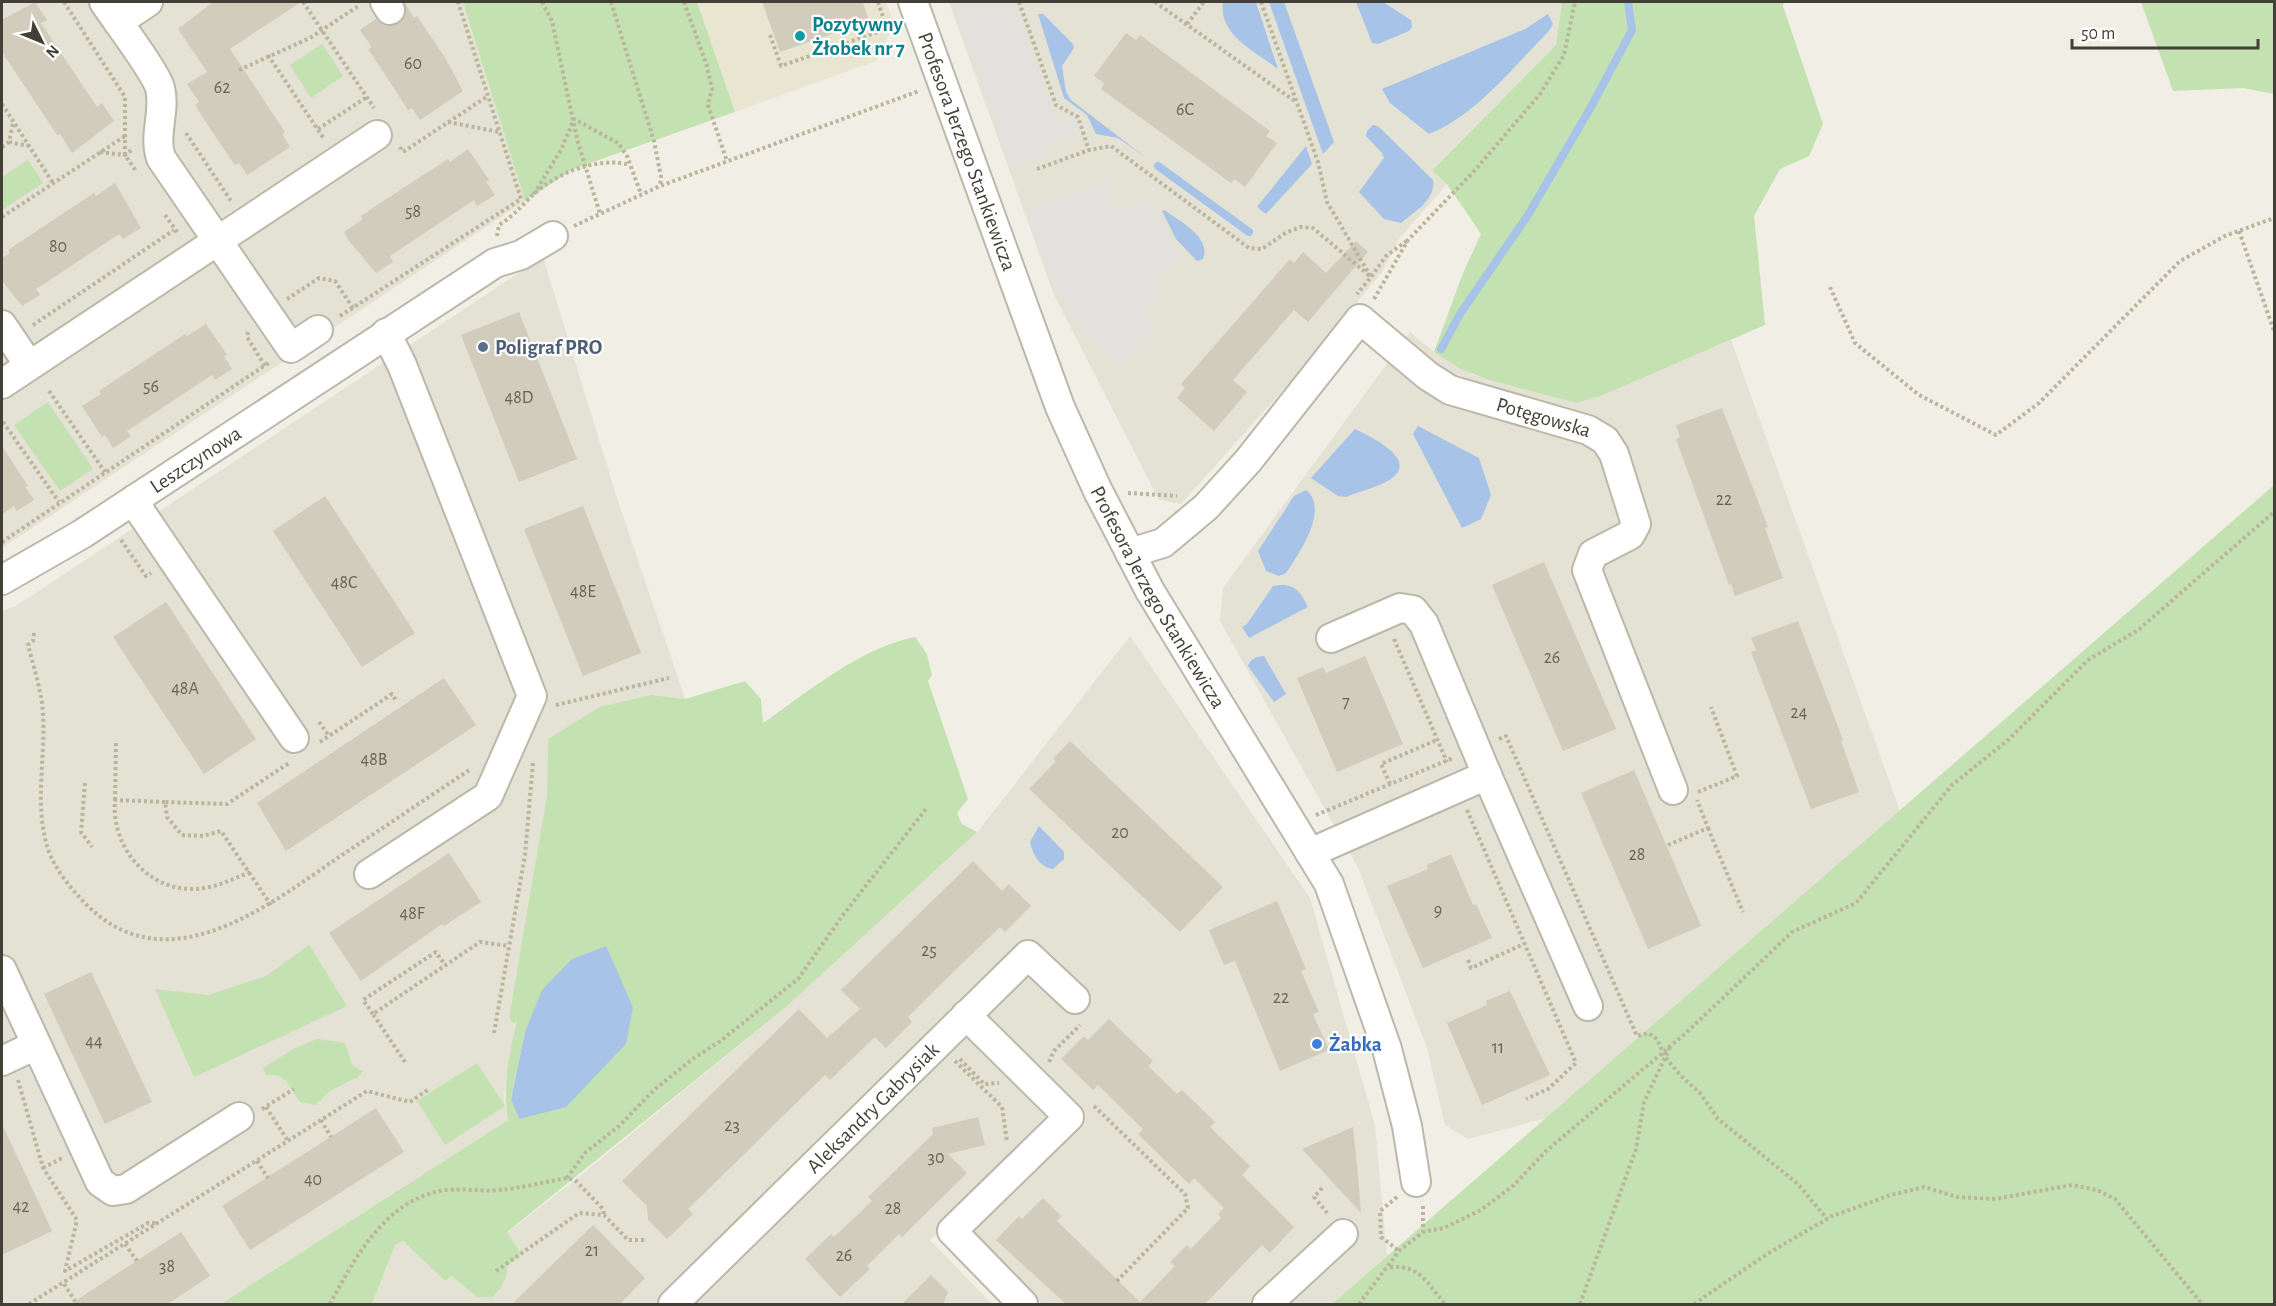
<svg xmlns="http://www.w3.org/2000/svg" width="2276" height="1306" font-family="'Alegreya Sans',sans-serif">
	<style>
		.residential { fill: #e4e2d4 }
		.education { fill: #e8e6d1 }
		.green { fill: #c4e1b2; fill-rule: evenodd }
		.parking { fill: #e2e1dd }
		.water { fill: #a7c3e8 }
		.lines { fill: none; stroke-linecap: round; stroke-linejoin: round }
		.stream { stroke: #a7c3e8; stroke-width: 8 }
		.building { fill: #d1ccbc }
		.minor-casing { stroke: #bbb8a9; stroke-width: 32 }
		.path { stroke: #bbb59c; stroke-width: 4; stroke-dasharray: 3 3; stroke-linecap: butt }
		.minor { stroke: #fff; stroke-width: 28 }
		.culture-dot { fill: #0f9aa8; stroke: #fff; stroke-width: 2 }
		.service-dot { fill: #5c6f8a; stroke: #fff; stroke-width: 2 }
		.shop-dot { fill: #3f7fe0; stroke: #fff; stroke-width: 2 }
		.labels { text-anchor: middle; stroke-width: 4.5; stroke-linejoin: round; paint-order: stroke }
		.number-label { font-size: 18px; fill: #666358 }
		.culture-label { font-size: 21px; font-weight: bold; fill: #0d838f; stroke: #fff; text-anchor: start }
		.street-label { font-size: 21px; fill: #424036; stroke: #fff }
		.service-label { font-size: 21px; font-weight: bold; fill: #4e5e75; stroke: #fff; text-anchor: start }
		.shop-label { font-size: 21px; font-weight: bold; fill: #366cbe; stroke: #fff; text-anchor: start }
	</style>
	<rect width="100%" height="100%" fill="#f1efe5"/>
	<!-- residential -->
	<g class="residential">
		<path d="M2,2H463L525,201L2,548Z"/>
		<path d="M949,2H1562L1556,45L1432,169L1447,184L1399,239L1382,272L1307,363L1181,504L1159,500L1054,295Z"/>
		<path d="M543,257L616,495L685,699L651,695L548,739L547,795L509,1017L517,1020L506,1078L504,1098L508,1120L221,1304H2V611L16,606Z"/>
		<path d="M1410,332L1434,352L1474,375L1576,403L1601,396L1731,340L1900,811L1547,1118L1468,1139L1445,1125L1427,1048L1359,870L1220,621L1223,588Z"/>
		<path d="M1130,636L1310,898L1375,1125L1387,1256L1332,1304H1042L973,1231L1014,1191L1007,1164L930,1240L992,1304H372L395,1245L403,1241L445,1281L575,1180L786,1007L979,830Z"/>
	</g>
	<!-- education -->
	<path class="education" d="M697,2H886L894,23L889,25L891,31L876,61L735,112Z"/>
	<!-- green -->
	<g class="green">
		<path d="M463,2H697L735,112L573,169L525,201Z"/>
		<path d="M1562,2H1784L1783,6L1823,124L1809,156L1780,169L1754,216L1765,325L1601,396L1576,403L1486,379L1459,368L1434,352L1463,273L1481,234L1447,184L1432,170L1556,45Z"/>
		<path d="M2141,2H2274V94L2243,88L2173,91Z"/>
		<path d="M322,44L343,76L311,98L290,65Z"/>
		<path d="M28,160L43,183L2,210V177Z"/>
		<path d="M48,402L93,469L60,491L14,425Z"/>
		<path d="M2274,485V1304H1332Z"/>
		<path d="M915,637L927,654L932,675L928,681L968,799L957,813L962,824L977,832L786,1007L507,1232L521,1254L507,1266C508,1278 501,1288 493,1297H477L452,1276L445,1281L403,1241L395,1245L372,1304H221L508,1120C502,1087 509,1054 517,1021L513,1023L509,1017L547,795L548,739L600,707L651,695L685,699L745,681L761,699L763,723C811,690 858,649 915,637ZM605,946L633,1007L519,1119L511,1098L525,1032Z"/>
		<path d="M309,945L347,1006L194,1077L155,989L208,995L266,976Z"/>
		<path d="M317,1039L345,1043L352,1065L363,1071L358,1077L330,1091L315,1105L301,1102C289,1092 291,1073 266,1075L263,1068L295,1048Z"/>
		<path d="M477,1063L505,1106L445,1145L417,1101Z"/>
	</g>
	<!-- parking -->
	<g class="parking">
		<path d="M954,2H1014L1057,125L1074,119L1080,134L1046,146L1048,154L1011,167Z"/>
		<path d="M1105,180L1117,212L1151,202L1181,258L1154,280L1164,294L1145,313L1155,325L1118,366L1086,333L1056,289L1026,209Z"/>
	</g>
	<!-- water -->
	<g class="water">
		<path d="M1223,2H1256L1278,69C1255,51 1218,35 1223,2Z"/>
		<path d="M1269,2H1284L1334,142L1323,154Z"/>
		<path d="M1356,2H1383L1411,20L1412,27L1409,31L1378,44L1372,43Z"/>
		<path d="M1038,14H1043L1073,44L1074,48L1062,66L1066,92L1071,100L1145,157L1118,138L1096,134L1087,115L1064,98Z"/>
		<path d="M1548,14L1553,24L1549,31C1513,67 1477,115 1429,134L1390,103L1382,89L1525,29Z"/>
		<path d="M1373,125L1378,126L1433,180C1436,200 1414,212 1401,223L1384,219L1359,192L1384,158L1382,153L1366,136L1367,131Z"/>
		<path d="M1306,146L1312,164L1266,214L1257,207Z"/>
		<path d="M1164,210C1179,221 1212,237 1203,259L1197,261L1176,239L1162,211Z"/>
		<path d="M1418,426L1479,458L1491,495L1481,519L1462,528L1413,434Z"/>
		<path d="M1355,429C1369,436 1420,459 1391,479C1381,486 1358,492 1346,497L1338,496L1311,478Z"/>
		<path d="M1306,490C1330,509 1299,554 1286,573L1279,576L1266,571L1258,551L1294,496Z"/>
		<path d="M1280,585C1297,585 1301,593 1308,607L1249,638L1242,627L1247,624L1273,586Z"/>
		<path d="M1264,656L1286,694L1274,702L1248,666C1251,658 1256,657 1264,656Z"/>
		<path d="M1039,826L1064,852V859L1053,869C1039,867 1033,855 1030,842Z"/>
		<path d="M606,946L633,1007L626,1044L566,1107L519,1119L511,1099L525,1032L542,990L572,959Z"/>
	</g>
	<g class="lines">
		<!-- stream -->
		<g class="stream">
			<path d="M1158,166L1249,232"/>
			<path d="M1441,349L1460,314L1528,215L1591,107L1632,30L1628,2"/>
		</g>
	</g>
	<!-- building -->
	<g class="building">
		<path d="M35,2L47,20L41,23L97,107L102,103L114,121L72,153L60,134L57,135L2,52V20Z"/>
		<path d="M213,2H301L230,49L285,132L282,134L290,147L247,175L239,163L235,165L211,130L195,105L199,102L187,84L207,72L178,29Z"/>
		<path d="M762,2H863L869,21L780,52Z"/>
		<path d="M405,3L414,18L417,16L446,59L463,91L420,120L412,108L408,110L386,76L368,49L372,47L360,30L376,19L383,25L398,24L405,17Z"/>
		<path d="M1126,33L1136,40L1140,35L1270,131L1266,136L1277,143L1245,187L1234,179L1231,183L1101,89L1104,83L1094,76Z"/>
		<path d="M468,149L489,180L486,182L495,195L477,206L474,200L390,256L393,262L376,273L349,241L344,232L363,219L361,216L391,196L448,159L450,162Z"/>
		<path d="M115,183L141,228L123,239L119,234L53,278L36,289L40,295L22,306L2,281V258L10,253L8,250L94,193L96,196Z"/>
		<path d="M1356,241L1368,252L1308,322L1294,310L1233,380L1247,392L1214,431L1177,398L1185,388L1181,384L1290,259L1294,263L1303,252L1326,273Z"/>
		<path d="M519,312L577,459L519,482L461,335Z"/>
		<path d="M206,324L227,355L224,356L232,369L215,380L212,375L127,431L131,436L113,448L105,435L102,437L82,406L101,394L99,391L129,371L185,334L187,336Z"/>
		<path d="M1722,408L1768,527L1765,528L1783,578L1735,596L1731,584L1729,585L1676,439L1680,437L1676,425Z"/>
		<path d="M2,446L28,486L25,487L34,500L17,511L14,506L2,514Z"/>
		<path d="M325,496L415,633L362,667L273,531Z"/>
		<path d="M583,506L641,653L583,676L524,529Z"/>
		<path d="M1544,562L1616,729L1563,751L1492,585Z"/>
		<path d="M166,602L256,739L204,774L113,637Z"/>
		<path d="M1798,621L1843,740L1841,741L1859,792L1811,809L1751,652L1756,650L1751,638Z"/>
		<path d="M1365,656L1403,744L1337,772L1297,678L1323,667L1326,673Z"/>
		<path d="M444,678L476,725L286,851L257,803Z"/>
		<path d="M1070,741L1223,887L1180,932L1029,789L1056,761L1053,759Z"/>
		<path d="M1634,770L1701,926L1648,949L1581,793Z"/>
		<path d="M449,853L481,902L444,926L442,924L361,981L329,933Z"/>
		<path d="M1451,854L1473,905L1476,904L1492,938L1423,968L1387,886L1428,869L1426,865Z"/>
		<path d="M973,861L1002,891L1009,884L1031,906L1005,932L1000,927L943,982L908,1017L912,1022L886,1048L875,1037L830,1080L825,1075L688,1209L693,1214L667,1239L648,1220L647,1206L622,1181L799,1009L827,1038L860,1009L841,990Z"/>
		<path d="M1277,901L1306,969L1301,971L1319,1012L1313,1014L1329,1050L1280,1071L1235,961L1224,965L1209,930Z"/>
		<path d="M91,972L152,1102L105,1124L44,994Z"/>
		<path d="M1510,991L1550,1075L1482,1105L1447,1023L1487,1005L1486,1001Z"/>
		<path d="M1109,1019L1153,1061L1148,1066L1177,1094L1182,1090L1215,1122L1210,1127L1250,1166L1242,1175L1294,1227L1270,1253L1262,1245L1204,1305H1067L996,1240L1019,1216L1022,1219L1043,1198L1061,1216L1057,1221L1140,1302L1175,1266L1170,1262L1187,1245L1191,1249L1221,1218L1218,1214L1224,1208L1194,1178L1189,1184L1138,1134L1143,1129L1098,1085L1093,1090L1061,1059L1084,1036L1088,1040Z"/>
		<path d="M376,1108L404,1152L250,1250L222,1206Z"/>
		<path d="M978,1117L985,1145L948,1154L967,1173L902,1237L899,1234L867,1266L870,1269L840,1297L805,1259L831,1234L834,1237L872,1201L868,1197L933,1134L932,1128Z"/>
		<path d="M2,1124L52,1231L2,1255Z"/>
		<path d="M1353,1127L1357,1165L1361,1213L1302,1149Z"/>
		<path d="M593,1225L645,1278L619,1305H511Z"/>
		<path d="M181,1232L210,1276L166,1305H69Z"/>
		<path d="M931,1275L948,1292L943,1305H901Z"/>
	</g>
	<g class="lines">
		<defs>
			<g id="minor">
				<path d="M104,2C116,20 155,71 160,88C166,112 153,134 161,158L291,348L318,330"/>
				<path d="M385,2L390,10"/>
				<path id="s1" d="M913,2L1060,407L1098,491L1150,591L1329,884L1387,1049L1407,1126L1416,1182"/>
				<path d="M118,22L148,2"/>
				<path d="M2,325L29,365"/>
				<path d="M2,384L377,135"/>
				<path d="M135,499L142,514L294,738"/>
				<path id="s2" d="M1130,553L1163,543L1206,507L1248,461L1360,319L1428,376L1450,390L1588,430L1605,440L1614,454L1636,524L1630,535L1593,554L1587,570L1673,790"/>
				<path id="s3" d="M2,580L82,534L495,263L521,255L553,236"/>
				<path d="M1331,638L1400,608L1413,610L1424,624L1487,775"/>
				<path d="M1310,853L1487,775L1588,1006"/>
				<path d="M369,874L488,796L532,696L402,365L386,333"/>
				<path d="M2,970L100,1182L113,1191L126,1189L239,1117"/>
				<path d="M966,1015L1069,1117L952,1231L1023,1304"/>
				<path d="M2,1061L36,1045"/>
				<path id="s4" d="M673,1304L1028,955L1075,999"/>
				<path d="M1267,1304L1343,1234"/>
			</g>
		</defs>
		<!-- minor casing -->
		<use href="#minor" class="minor-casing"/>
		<!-- path -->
		<g class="path">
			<path d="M64,2L125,97V155L136,171"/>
			<path d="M303,2L374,108"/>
			<path d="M542,2L552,21L577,139L600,214"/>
			<path d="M611,2L654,141L661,177L660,186"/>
			<path d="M684,2L707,66L712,89L708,105L727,161"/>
			<path d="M878,2L887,29"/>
			<path d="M1019,2L1056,105L1078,117L1089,150"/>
			<path d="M1155,2L1296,102"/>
			<path d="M1261,2L1318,162L1327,202L1371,277L1357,294"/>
			<path d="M1187,24L1204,2"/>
			<path d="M770,35L781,66L895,26"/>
			<path d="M268,55L324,139"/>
			<path d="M239,70L310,38L360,5"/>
			<path d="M2,104L53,183"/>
			<path d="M448,122L499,132"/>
			<path d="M318,129L367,97"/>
			<path d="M186,133L231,201"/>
			<path d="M9,142L29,146"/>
			<path d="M2,147L9,142L13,123"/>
			<path d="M400,147L403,152L488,96"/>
			<path d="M100,152L125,155L133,149"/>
			<path d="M1037,169L1089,150L1111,146L1249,248L1262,249L1287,232L1301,227L1313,228L1371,277L1386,256L1408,240"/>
			<path d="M534,194L561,150L574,119L618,143L627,156L641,194"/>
			<path d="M165,215L178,233"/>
			<path d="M2,217L125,136"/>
			<path d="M574,226L660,186L919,91"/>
			<path d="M2239,231L2274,331"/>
			<path d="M497,236L499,225C516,214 520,207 534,194C556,173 600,156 630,165"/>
			<path d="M1830,287L1855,343L1919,395L1996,435L2039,403L2180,261L2225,236L2274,218"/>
			<path d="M287,299L319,278L335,281L353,308"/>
			<path d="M1374,299L1408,240L1476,169L1540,94L1564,55L1575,2"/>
			<path d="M340,316L521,199L458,2"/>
			<path d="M33,325L174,230"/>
			<path d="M248,332L247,337L265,366"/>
			<path d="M49,391L105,472"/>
			<path d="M3,422L59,502"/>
			<path d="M1128,493L1177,496"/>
			<path d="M121,540L146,576L151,573"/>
			<path d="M2,542L270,362"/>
			<path d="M34,633L33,641L28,645C33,664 39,684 42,703C48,752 32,803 49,852C56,870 69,886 82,900C163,988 265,908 339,857C383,828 427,798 471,769"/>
			<path d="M1394,639L1447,762"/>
			<path d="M556,705L669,678"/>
			<path d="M319,722L329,736"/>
			<path d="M1499,739L1506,736L1637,1036L1648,1033L1657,1039L1665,1057L1681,1076L1700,1093L1718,1119L1798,1184L1827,1219"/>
			<path d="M320,742L392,694L397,702"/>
			<path d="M85,783L81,832L92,847"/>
			<path d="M1390,784L1381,764L1437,740"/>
			<path d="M1698,792L1737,776L1711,707"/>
			<path d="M115,800L116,743"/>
			<path d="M165,802L115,800C111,845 145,889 192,889C213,889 231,880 250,872"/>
			<path d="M1467,810L1576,1063L1548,1089L1526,1099"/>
			<path d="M1316,815L1453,758"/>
			<path d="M1708,828L1743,912"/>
			<path d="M1668,845L1708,828L1697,800"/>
			<path d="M271,905L221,831L203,836L182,835L167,817L165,802L227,804L289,763"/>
			<path d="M1468,960L1471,968L1524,944"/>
			<path d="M373,1014L363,1000L436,952L445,965"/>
			<path d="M494,1033L525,855L533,762"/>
			<path d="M960,1059L984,1084L999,1083"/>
			<path d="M955,1061L1002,1107L1007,1142"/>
			<path d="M405,1062L373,1014L480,942L509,946"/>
			<path d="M1049,1062L1054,1051L1080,1025"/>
			<path d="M18,1080L43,1168L77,1220L65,1271L148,1223H157"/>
			<path d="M1094,1106L1185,1194L1188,1208L1115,1283"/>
			<path d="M266,1107L288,1141"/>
			<path d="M262,1109L294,1089"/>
			<path d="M321,1120L331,1137"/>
			<path d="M257,1161L268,1178"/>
			<path d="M43,1168L62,1158"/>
			<path d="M567,1178L585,1153L619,1126L654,1090L694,1058L719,1042L798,979L843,915L926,809"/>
			<path d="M1322,1188L1314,1197L1327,1213"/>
			<path d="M1397,1197L1380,1211L1381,1237L1399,1251"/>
			<path d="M1423,1206V1232"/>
			<path d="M125,1244L137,1261"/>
			<path d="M1390,1267C1420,1265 1427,1283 1445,1304"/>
			<path d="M496,1271L579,1213L604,1215L628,1240H645"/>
			<path d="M64,1284L75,1301"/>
			<path d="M29,1304L367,1091L410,1102L429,1089"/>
			<path d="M330,1304C354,1259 384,1203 439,1191C458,1187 479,1192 499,1190C522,1188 545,1182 567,1178L575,1180L603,1209L604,1215"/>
			<path d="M1359,1304L1399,1251L1423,1232L1444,1228L1481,1210L1514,1185L1546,1151L1686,1033L1792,932L1856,903L1952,785L2008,740L2088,660L2138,630L2274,512"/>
			<path d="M1580,1304L1636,1149L1644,1102L1670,1047"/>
			<path d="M1694,1304L1767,1254L1832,1216L1891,1195L1924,1187L1957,1197L1995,1199L2072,1185L2097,1190L2115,1199L2202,1304"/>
		</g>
		<!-- minor -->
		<use href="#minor" class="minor"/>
	</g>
	<!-- markers -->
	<circle class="culture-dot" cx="800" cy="36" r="6"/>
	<circle class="service-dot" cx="483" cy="347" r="6"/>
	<circle class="shop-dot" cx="1317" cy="1044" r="6"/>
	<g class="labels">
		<!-- number labels -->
		<g class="number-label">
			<text x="413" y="69">60</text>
			<text x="222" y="93">62</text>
			<text x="1185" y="115">6C</text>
			<text x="413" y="217">58</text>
			<text x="58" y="252">80</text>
			<text x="151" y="392">56</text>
			<text x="519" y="403">48D</text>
			<text x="1724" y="505">22</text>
			<text x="344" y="588">48C</text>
			<text x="583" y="597">48E</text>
			<text x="1552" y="663">26</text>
			<text x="185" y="694">48A</text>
			<text x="1346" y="708">7</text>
			<text x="1799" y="718">24</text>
			<text x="374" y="765">48B</text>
			<text x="1120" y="838">20</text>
			<text x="1637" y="860">28</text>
			<text x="1438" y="916">9</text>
			<text x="412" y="919">48F</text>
			<text x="929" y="956">25</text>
			<text x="1281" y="1003">22</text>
			<text x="94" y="1047">44</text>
			<text x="1498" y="1053">11</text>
			<text x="732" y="1131">23</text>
			<text x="936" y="1163">30</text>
			<text x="313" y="1185">40</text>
			<text x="21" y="1212">42</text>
			<text x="893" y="1214">28</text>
			<text x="592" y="1256">21</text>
			<text x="844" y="1261">26</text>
			<text x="167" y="1272">38</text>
		</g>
		<!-- culture labels -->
		<g class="culture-label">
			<text x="812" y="31">Pozytywny<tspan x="812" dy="24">Żłobek nr 7</tspan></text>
		</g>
		<!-- street labels -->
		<g class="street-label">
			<text dy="7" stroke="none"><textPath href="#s1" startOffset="159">Profesora Jerzego Stankiewicza</textPath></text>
			<text dy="7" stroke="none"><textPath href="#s2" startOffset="546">Potęgowska</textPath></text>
			<text dy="7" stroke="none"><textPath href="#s3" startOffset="228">Leszczynowa</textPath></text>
			<text dy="7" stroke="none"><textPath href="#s1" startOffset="645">Profesora Jerzego Stankiewicza</textPath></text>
			<text dy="7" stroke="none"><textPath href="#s4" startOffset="280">Aleksandry Gabrysiak</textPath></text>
		</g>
		<!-- service labels -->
		<g class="service-label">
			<text x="495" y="354">Poligraf PRO</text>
		</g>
		<!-- shop labels -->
		<g class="shop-label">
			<text x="1329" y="1051">Żabka</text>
		</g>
	</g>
	<!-- border -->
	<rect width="2276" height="1306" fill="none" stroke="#424036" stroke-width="6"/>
	<!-- north arrow -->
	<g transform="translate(42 42) rotate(133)" stroke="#ffffff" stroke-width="4.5" paint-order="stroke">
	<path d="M0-4.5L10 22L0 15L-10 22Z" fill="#424036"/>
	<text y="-9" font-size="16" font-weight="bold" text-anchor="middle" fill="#424036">N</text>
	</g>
	<!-- scale -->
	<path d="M2072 39v9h186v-9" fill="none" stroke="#424036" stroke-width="3"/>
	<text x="2081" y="39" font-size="18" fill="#424036" stroke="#ffffff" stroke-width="4.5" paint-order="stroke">50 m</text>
</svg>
